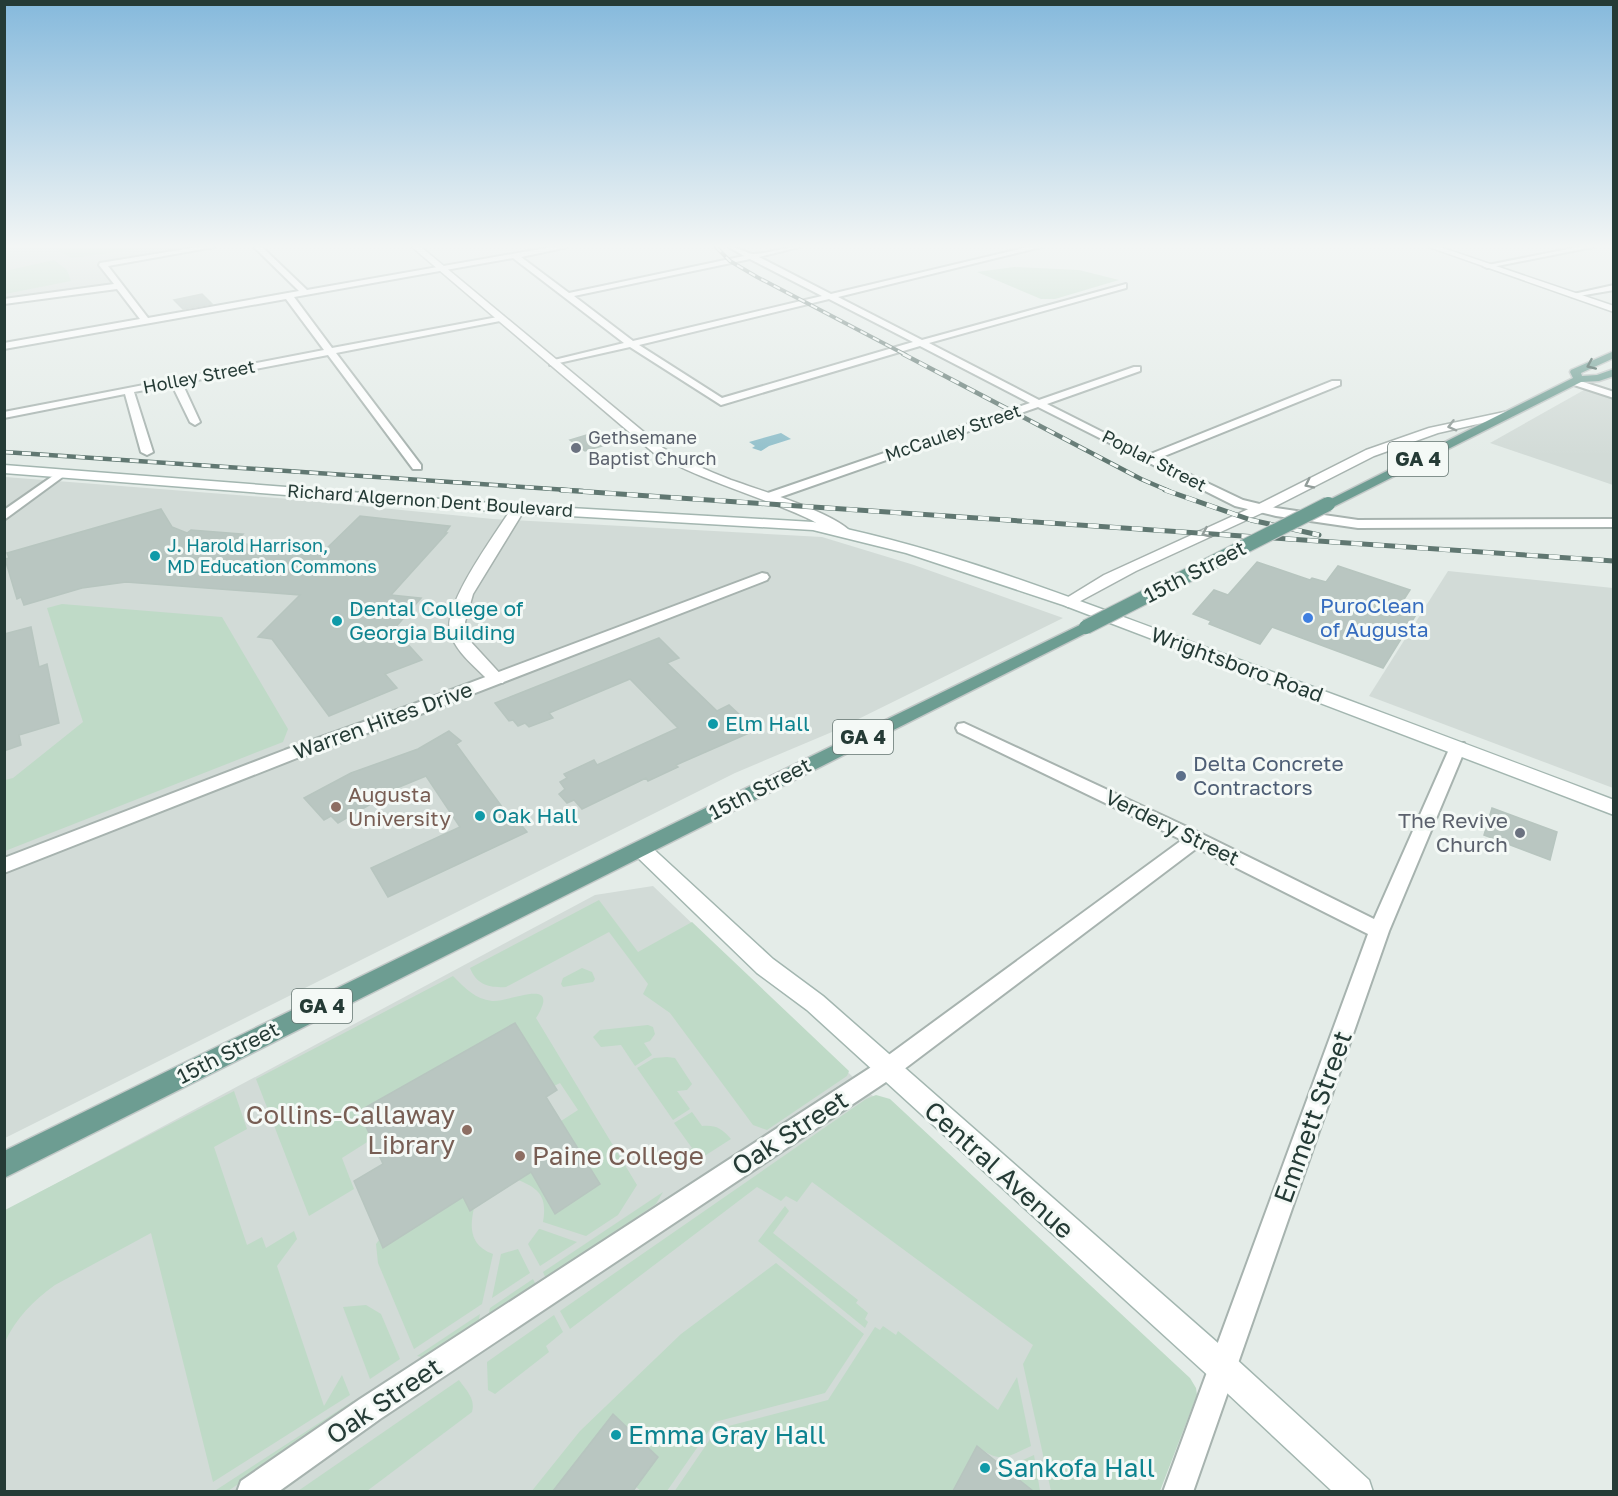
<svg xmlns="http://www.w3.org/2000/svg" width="1618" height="1496" font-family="'Golos Text',sans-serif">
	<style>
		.built { fill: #d2dbd7 }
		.green { fill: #bfdac7 }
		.water { fill: #92c0cb }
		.building { fill: #b9c6c1; stroke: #b7c5bf; stroke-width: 1.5 }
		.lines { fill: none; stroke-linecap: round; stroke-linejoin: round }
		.minor-casing { stroke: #a7b3af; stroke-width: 4 }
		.tertiary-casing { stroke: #a7b3af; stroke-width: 3 }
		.secondary-casing { stroke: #a3b6b0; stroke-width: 3 }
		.primary-casing { stroke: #c2c8c7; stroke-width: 3 }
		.minor { fill: #fff; fill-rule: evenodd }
		.tertiary { fill: #fff; fill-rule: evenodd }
		.secondary { fill: #fff; fill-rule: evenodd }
		.primary { fill: #6d9d92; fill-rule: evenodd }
		.rail-far2-casing { stroke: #607771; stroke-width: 4 }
		.rail-far1-casing { stroke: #607771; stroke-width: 4.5 }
		.rail-casing { stroke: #607771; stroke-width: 5 }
		.rail-far2 { stroke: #f4f9f6; stroke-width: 2; stroke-dasharray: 7; stroke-linecap: butt }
		.rail-far1 { stroke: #f4f9f6; stroke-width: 3; stroke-dasharray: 9; stroke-linecap: butt }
		.rail { stroke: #f4f9f6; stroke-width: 4; stroke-dasharray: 11; stroke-linecap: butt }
		.primary-bridge-casing { stroke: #c2c8c7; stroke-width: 16; stroke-linecap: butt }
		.primary-bridge { stroke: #6d9d92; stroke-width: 14 }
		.oneway { stroke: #37544d }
		.oneway2 { stroke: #929d9a }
		.worship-dot { fill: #6b7280; stroke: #f4f9f6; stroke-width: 2 }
		.culture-dot { fill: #0f9aa8; stroke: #f4f9f6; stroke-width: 2 }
		.shop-dot { fill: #3f7fe0; stroke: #f4f9f6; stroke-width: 2 }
		.service-dot { fill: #5c6f8a; stroke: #f4f9f6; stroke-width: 2 }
		.education-dot { fill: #8d6e63; stroke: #f4f9f6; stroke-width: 2 }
		.labels { text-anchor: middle; stroke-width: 6; stroke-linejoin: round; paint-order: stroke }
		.far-street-label { font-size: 18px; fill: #253b36; stroke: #f4f9f6 }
		.far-worship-label { font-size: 18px; fill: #5b616d; stroke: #f4f9f6; text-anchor: start }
		.far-culture-label { font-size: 18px; fill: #0d838f; stroke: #f4f9f6; text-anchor: start }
		.shield { fill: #f4f9f6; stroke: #637470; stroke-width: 1.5 }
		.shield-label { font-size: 20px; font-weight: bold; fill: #253b36 }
		.street-label { font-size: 21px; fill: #253b36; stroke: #f4f9f6 }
		.shop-label { font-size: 21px; fill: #366cbe; stroke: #f4f9f6; text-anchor: start }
		.culture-label { font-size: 21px; fill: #0d838f; stroke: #f4f9f6; text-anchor: start }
		.service-label { font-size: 21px; fill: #4e5e75; stroke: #f4f9f6; text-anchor: start }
		.education-label { font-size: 21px; fill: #785e54; stroke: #f4f9f6; text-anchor: start }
		.worship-label { font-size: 21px; fill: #5b616d; stroke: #f4f9f6; text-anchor: end }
		.near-education-label { font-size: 26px; fill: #785e54; stroke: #f4f9f6; text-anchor: end }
		.near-street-label { font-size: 26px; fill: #253b36; stroke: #f4f9f6 }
		.near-culture-label { font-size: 26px; fill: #0d838f; stroke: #f4f9f6; text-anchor: start }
	</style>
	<rect width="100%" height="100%" fill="#e4ece8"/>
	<!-- built -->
	<g class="built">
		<path d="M4,247H198L98,264L114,285L5,299Z"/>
		<path d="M1584,390L1613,399V485L1490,443Z"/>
		<path d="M5,477L290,499L493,519L822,537L914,565L1063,618L832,732L735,773L5,1138Z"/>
		<path d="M1448,571L1613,588V788L1369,696Z"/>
		<path d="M653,886L877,1100L1155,1375L1105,1491L5,1492V1211L595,895Z"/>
	</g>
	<!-- green -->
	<g class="green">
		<path d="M155,247L72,258L60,252L58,248Z"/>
		<path d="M54,260L67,270L71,281L5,294V271Z"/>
		<path d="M1014,267L1079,270L1119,280L1055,299H1041L977,272Z"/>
		<path d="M62,604L222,617L288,729L283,742L5,851V780L13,778L83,722L47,608Z"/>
		<path d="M599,900L638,952L692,922L849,1071L847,1076L767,1130L753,1125L670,1013L643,994L648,984L609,932L506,987C489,988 477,985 470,968Z"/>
		<path d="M582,968L592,972L595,979L593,982L563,987L561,984L563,978Z"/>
		<path d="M453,976C465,988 475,999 492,1001C508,1003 563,975 536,1018L637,1185L618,1215L586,1236L543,1222C547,1198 541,1189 518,1180L524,1176V1160L555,1214L600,1184L561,1121L578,1110L560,1083L554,1086L515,1023L359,1111L372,1139L342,1158L354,1189L309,1216L256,1079Z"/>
		<path d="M648,1025L653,1027L655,1034L650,1041L644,1043L652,1055L635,1066L621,1045L601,1047L593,1037L600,1030Z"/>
		<path d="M667,1057L675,1058L692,1084L687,1090L677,1091L690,1109L673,1120L637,1068L654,1058Z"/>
		<path d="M234,1091L247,1129L214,1147L247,1245L262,1237L266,1248L294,1231L297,1239L277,1266L324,1406L342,1375L350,1395L213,1482L151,1233L55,1285C33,1301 16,1318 5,1342V1210Z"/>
		<path d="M876,1095L890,1099L1190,1378L1196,1388L1197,1395L1160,1491H1051L1023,1364L1033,1345L812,1182L797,1202L786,1196L781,1201L757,1187L570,1329L560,1311L866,1099Z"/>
		<path d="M692,1112L702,1126C716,1125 721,1128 731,1139L681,1171L673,1158L678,1151L685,1152L692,1148L674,1123Z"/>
		<path d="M663,1192L656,1204L546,1279L543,1272Z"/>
		<path d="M463,1197L470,1211L474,1208C469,1229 471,1246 493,1254L482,1304L414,1349L378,1263L376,1244L379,1240L383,1248Z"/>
		<path d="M785,1206L789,1211L773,1233L858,1300L856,1303L868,1313L865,1319L868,1322L865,1328L758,1241Z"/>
		<path d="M539,1229H540L577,1242L540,1266L528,1244Z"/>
		<path d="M518,1249L530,1273L492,1298L501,1254Z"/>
		<path d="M776,1263L864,1334L825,1393L715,1422L667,1491H641L636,1487L658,1457L613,1414L553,1491L531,1492L580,1431L681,1334Z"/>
		<path d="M533,1279L536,1285L488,1317L490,1308Z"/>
		<path d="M366,1305L381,1314L400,1359L370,1379L343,1307Z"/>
		<path d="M480,1314L478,1324L426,1358L417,1356Z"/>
		<path d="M554,1315L563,1332L546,1346L549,1352L495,1394L488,1390L487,1362Z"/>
		<path d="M883,1326L896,1335L898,1331L998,1410L1017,1377L1031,1446C1007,1457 1000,1464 977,1446L953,1491L674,1492L717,1429L828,1400L875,1327L880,1330Z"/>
		<path d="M459,1380C466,1390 476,1399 472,1412L367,1491H298Z"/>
		<path d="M353,1401L354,1406L228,1491L213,1492Z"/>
		<path d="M1034,1455L1040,1491H1032L1008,1471L1012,1465Z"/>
	</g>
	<!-- water -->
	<path class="water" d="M781,433L791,439L769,446L761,451L752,448L755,446L749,442Z"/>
	<!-- building -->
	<g class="building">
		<path d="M202,294L212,304L183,309L174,300Z"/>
		<path d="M593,433L609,444L585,451L570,440Z"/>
		<path d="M161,509L172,527L187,533L191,530L243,534L234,543L324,551L360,516L450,526L445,533H447L391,595L421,598L394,629L422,660L385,674L397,688L329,716L272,639L258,637L300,595L126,582L82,588L24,605L21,597L17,599L5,559L9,558L7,553Z"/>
		<path d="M1257,562L1310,580L1312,578L1326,582L1338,566L1410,590L1401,604L1419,610L1383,668L1272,627L1260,644L1209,624L1211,621L1193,614L1214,590L1228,595Z"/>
		<path d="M31,627L39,667L47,664L59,723L19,735L21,745L4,751V634Z"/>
		<path d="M659,638L679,658L667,663L717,711L729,705L756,730L676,765L678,767L648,781L646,778L582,809L574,800L567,803L559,794L565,789L560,782L567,778L564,774L594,760L597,765L678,728L630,679L549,713L553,718L529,727L525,723L518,726L513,720L509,721L495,703Z"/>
		<path d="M449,731L461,741L456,744L513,822L517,820L527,832L388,897L371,868L460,827L426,776L365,801L369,805L338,823L331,816L324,820L304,798L351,773L418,749Z"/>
		<path d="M1492,808L1557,832L1550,860L1484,835Z"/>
		<path d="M515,1023L557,1090L546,1097L600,1184L555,1214L531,1172L470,1211L463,1197L383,1248L354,1181L383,1164L359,1111Z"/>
		<path d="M613,1414L658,1457L633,1491H553Z"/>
		<path d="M977,1446L1008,1471L1033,1491H953Z"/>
	</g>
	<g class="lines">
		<defs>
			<g id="minor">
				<path d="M198,247H214L108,266L148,318L299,291L254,247H262L307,290L552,247H568L521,257L569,293L744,256L729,247C739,247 745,253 753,254C768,254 784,247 799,247L759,257L831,294L1028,247H1041L838,297L922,340L1126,284V288L929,343L1039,400L1134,367H1140V371L1047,404L1148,455L1332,381H1340V385L1157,459L1243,500L1276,508L1358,520L1614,519V527L1358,528L1276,516L1235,506L1038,407L769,501L765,500V494L1030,403L920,346L721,405L630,347L550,365V361L624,343L513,258L294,297L332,348L503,316V320L500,321L336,353L421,465V469H413L328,355L182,383L200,422L195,425L190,422L172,385L134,392L153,452L147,455L141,452L125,394L4,418V412L324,350L286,299L4,349V343L140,319L117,289L4,304V299L114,284L99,265L100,263ZM750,259L822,296L633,341L574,296ZM829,299L913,342L722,398L639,345Z"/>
				<path d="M1578,247H1593L1487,268L1483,266Z"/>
				<path d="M1614,285V290L1573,297L1569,295Z"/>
				<path d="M1574,379L1614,392V398L1571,384V380Z"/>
				<path d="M60,471L64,472V476L4,520V510Z"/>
				<path d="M762,573L767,574L769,577L767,580L426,712L297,758L4,873V858L285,750L414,704Z"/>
				<path d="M964,723L1202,834L1374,919L1450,747L1452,743H1464L1466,747L1389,931L1193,1492H1163L1368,934L1197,848L895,1076L380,1419L278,1492H237L241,1481L360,1399L879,1062L1182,840L958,732L956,728L958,724Z"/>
			</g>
			<g id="tertiary">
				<path d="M412,247H421L663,448C685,461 708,471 731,480C759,490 833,512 851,532L849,535C836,538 819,523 807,518C757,495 703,481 655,454Z"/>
				<path d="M1429,247H1440L1614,306V312Z"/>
				<path d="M1509,411L1515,414L1513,416L1438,433L1374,456L1264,512L1136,571L1073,605L1068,607L1060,602L1104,575L1255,506L1366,450L1429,428Z"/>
				<path d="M518,505L525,509L473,594L465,622L470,641L505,679L503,683H491C477,668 455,652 450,632C443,604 495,535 511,509Z"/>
			</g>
			<g id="secondary">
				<path d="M4,465L518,505L813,522C939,546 1060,594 1180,638C1325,691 1470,745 1614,800V815L1063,605L906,553L813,530L518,513L4,473Z"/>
				<path d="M641,842L648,844L773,959L823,996L1235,1358L1369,1480L1373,1492H1333L1213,1380L807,1010L757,973L634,854L631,849L634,844Z"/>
			</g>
			<g id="primary">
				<path d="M1614,351V358L1581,373L1582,376L1597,375L1614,369V376L1599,381L1581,382L1333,507H1323L1321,504L1573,378L1570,372L1571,370Z"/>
				<path d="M1086,622L1094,627L1092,630L4,1178V1151Z"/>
			</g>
		</defs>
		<!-- minor casing -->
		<use href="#minor" class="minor-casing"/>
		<!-- tertiary casing -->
		<use href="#tertiary" class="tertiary-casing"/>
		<!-- secondary casing -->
		<use href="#secondary" class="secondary-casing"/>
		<!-- primary casing -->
		<use href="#primary" class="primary-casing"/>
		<!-- minor -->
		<use href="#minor" class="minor"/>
		<!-- tertiary -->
		<use href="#tertiary" class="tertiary"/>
		<!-- secondary -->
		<use href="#secondary" class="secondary"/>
		<!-- primary -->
		<use href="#primary" class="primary"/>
		<defs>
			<path id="rail-far2" d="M716,247L730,261L757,277L906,355"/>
			<g id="rail-far1">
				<path d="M903,354L1141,479L1169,491"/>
				<path d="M4,452L583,491"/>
			</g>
			<g id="rail">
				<path d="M561,490L1614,561"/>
				<path d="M1165,490L1251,520L1319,535"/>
			</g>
		</defs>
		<!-- rail-far2 casing -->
		<use href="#rail-far2" class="rail-far2-casing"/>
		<!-- rail-far1 casing -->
		<use href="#rail-far1" class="rail-far1-casing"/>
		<!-- rail casing -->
		<use href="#rail" class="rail-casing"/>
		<!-- rail-far2 -->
		<use href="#rail-far2" class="rail-far2"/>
		<!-- rail-far1 -->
		<use href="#rail-far1" class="rail-far1"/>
		<!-- rail -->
		<use href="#rail" class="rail"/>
		<defs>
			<path id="primary-bridge" d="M1086,627L1328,504"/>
		</defs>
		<!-- primary-bridge casing -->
		<use href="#primary-bridge" class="primary-bridge-casing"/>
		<!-- primary-bridge -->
		<use href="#primary-bridge" class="primary-bridge"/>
	</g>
	<!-- one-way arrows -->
	<defs><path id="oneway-chevron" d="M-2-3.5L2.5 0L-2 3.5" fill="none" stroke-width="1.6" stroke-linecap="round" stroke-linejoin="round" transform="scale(1.5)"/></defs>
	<use class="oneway" href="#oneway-chevron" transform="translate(1591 365) rotate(156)"/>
	<g class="oneway2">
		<use href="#oneway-chevron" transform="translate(1452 426) rotate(165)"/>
		<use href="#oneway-chevron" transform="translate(1309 484) rotate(154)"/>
		<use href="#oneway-chevron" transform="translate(1206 533) rotate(156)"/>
	</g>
	<!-- sky -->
	<linearGradient id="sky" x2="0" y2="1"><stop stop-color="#85b9dc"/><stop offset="0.54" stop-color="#f3f6f5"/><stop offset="1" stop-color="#f3f6f5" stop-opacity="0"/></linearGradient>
	<rect width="1618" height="456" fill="url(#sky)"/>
	<!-- markers -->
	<g class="worship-dot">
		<circle cx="576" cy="448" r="6"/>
		<circle cx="1520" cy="833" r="6"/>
	</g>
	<g class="culture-dot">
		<circle cx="155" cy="556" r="6"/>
		<circle cx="337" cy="621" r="6"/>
		<circle cx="713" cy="724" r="6"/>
		<circle cx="480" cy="816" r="6"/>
		<circle cx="616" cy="1435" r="6"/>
		<circle cx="985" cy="1468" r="6"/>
	</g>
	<circle class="shop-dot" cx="1308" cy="618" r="6"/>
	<circle class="service-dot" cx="1181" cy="776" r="6"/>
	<g class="education-dot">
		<circle cx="336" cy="807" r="6"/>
		<circle cx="467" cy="1130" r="6"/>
		<circle cx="520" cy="1156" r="6"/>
	</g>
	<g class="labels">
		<!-- far-street labels -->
		<g class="far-street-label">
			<text transform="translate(199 377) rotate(-11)" y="6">Holley Street</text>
			<text transform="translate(953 433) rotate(-19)" y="6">McCauley Street</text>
			<text transform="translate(1154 461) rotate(27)" y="6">Poplar Street</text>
			<text transform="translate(430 501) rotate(4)" y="6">Richard Algernon Dent Boulevard</text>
		</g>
		<!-- far-worship labels -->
		<g class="far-worship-label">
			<text x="588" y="444">Gethsemane<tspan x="588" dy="21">Baptist Church</tspan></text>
		</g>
		<!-- far-culture labels -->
		<g class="far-culture-label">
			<text x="167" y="552">J. Harold Harrison,<tspan x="167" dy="21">MD Education Commons</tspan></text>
		</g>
		<!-- shield labels -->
		<g class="shield">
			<rect x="1388" y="442" width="60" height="34" rx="4.5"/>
			<rect x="833" y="720" width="60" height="34" rx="4.5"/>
			<rect x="292" y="989" width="60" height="34" rx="4.5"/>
		</g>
		<g class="shield-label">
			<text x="1418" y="466">GA 4</text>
			<text x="863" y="744">GA 4</text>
			<text x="322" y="1013">GA 4</text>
		</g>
		<!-- street labels -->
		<g class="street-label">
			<text transform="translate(1195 572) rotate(-27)" y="7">15th Street</text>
			<text transform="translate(1237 665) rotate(20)" y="7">Wrightsboro Road</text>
			<text transform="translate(383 721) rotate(-20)" y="7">Warren Hites Drive</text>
			<text transform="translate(760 789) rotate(-27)" y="7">15th Street</text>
			<text transform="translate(1172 828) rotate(26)" y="7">Verdery Street</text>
			<text transform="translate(228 1053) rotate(-27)" y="7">15th Street</text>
		</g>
		<!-- shop labels -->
		<g class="shop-label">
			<text x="1320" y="613">PuroClean<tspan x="1320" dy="24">of Augusta</tspan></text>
		</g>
		<!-- culture labels -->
		<g class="culture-label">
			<text x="349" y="616">Dental College of<tspan x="349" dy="24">Georgia Building</tspan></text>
			<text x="725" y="731">Elm Hall</text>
			<text x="492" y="823">Oak Hall</text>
		</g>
		<!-- service labels -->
		<g class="service-label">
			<text x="1193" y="771">Delta Concrete<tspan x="1193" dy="24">Contractors</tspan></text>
		</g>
		<!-- education labels -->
		<g class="education-label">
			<text x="348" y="802">Augusta<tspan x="348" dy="24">University</tspan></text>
		</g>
		<!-- worship labels -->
		<g class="worship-label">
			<text x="1508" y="828">The Revive<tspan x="1508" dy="24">Church</tspan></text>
		</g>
		<!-- near-education labels -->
		<g class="near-education-label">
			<text x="455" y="1124">Collins-Callaway<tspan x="455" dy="30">Library</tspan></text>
			<text x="532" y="1165" text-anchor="start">Paine College</text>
		</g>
		<!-- near-street labels -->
		<g class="near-street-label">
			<text transform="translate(1313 1117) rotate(-70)" y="9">Emmett Street</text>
			<text transform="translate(790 1133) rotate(-33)" y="9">Oak Street</text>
			<text transform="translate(999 1170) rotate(42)" y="9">Central Avenue</text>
			<text transform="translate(384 1401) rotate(-34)" y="9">Oak Street</text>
		</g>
		<!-- near-culture labels -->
		<g class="near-culture-label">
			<text x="628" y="1444">Emma Gray Hall</text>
			<text x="997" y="1477">Sankofa Hall</text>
		</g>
	</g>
	<!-- border -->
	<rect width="1618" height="1496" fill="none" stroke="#253b36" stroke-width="12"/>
</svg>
